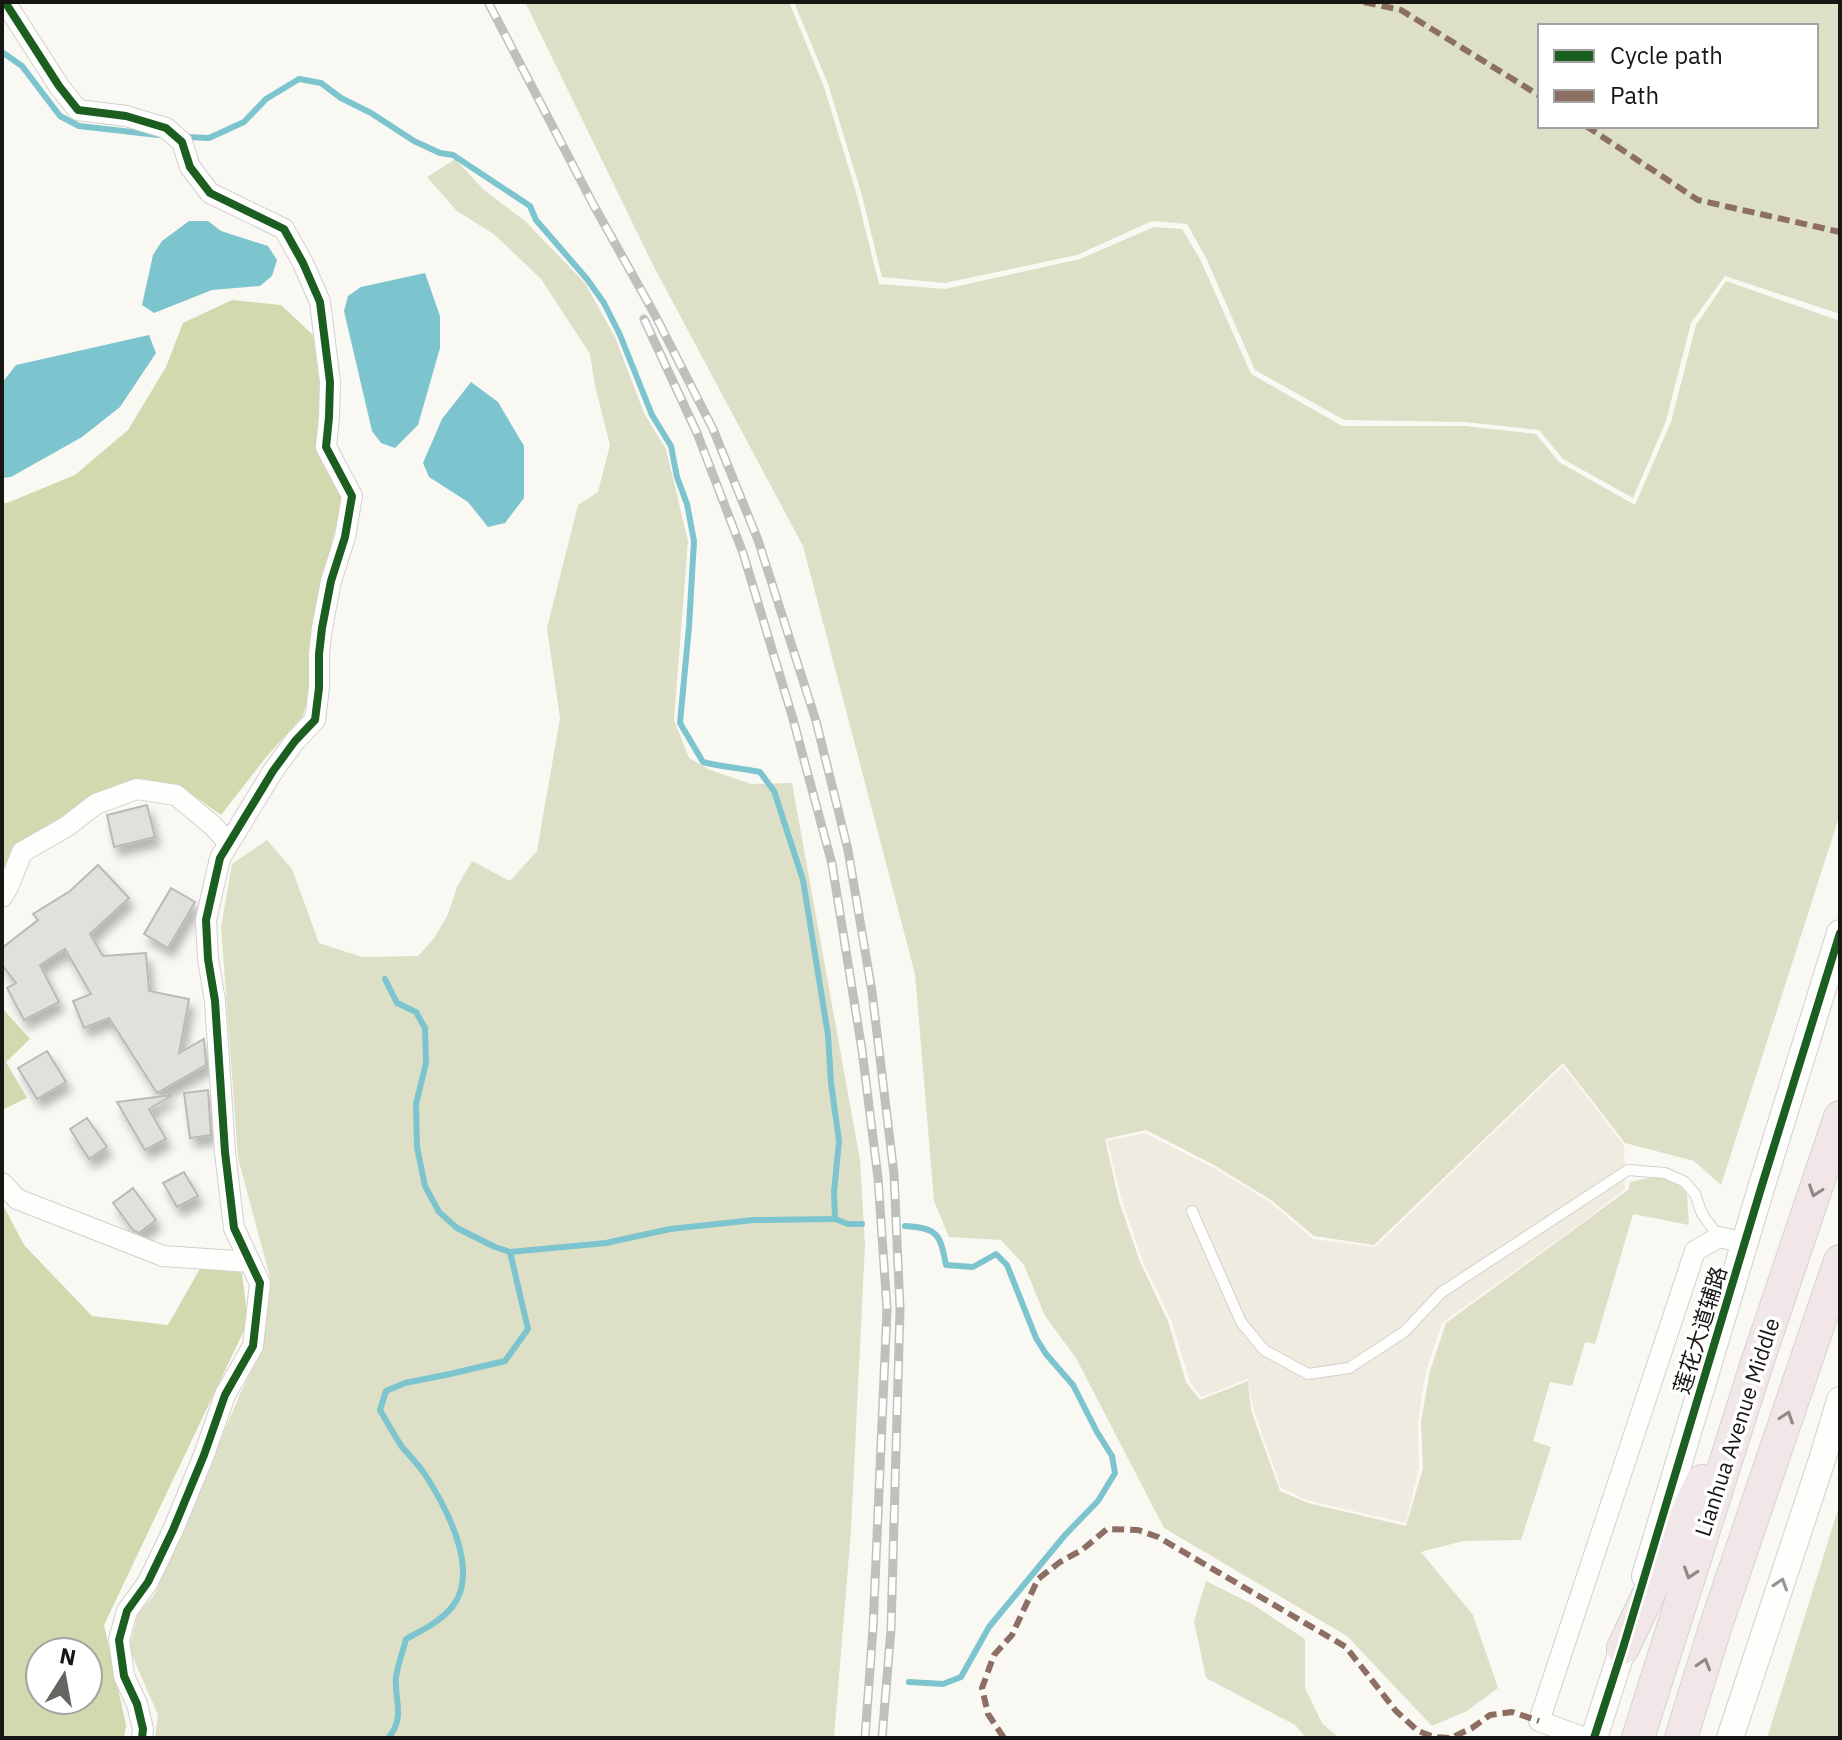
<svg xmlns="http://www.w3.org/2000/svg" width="1842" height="1740" font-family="'IBM Plex Sans','Noto Sans SC',sans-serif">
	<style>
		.built { fill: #f0ebe0 }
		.green { fill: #dde0c6; fill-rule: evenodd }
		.forest { fill: #d3d9af; fill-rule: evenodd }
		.water { fill: #7cc4ce }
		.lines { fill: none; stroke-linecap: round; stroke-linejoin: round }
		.stream { stroke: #7cc4ce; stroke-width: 6 }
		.building { fill: #e1e0dc; stroke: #bbb9b6; stroke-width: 2; filter: url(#shadow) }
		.service-casing { stroke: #d2d0cc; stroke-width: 12 }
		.minor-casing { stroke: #d2d0cc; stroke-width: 22 }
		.tertiary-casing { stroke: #d2d0cc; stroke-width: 28 }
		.primary-casing { stroke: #d4d3d0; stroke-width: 34 }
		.service { stroke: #fefefd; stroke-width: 10 }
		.minor { stroke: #fefefd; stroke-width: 20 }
		.tertiary { stroke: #fefefd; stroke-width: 26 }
		.primary { stroke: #f2e7e8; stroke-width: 32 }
		.rail-casing { stroke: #bfbfbd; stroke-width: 9 }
		.rail { stroke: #fff; stroke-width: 6; stroke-dasharray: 18; stroke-linecap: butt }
		.quiet { stroke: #8d6e63; stroke-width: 6; stroke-dasharray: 12 6; stroke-linecap: butt }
		.cycleway-casing { stroke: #fff; stroke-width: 13 }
		.cycleway { stroke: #1b5e20; stroke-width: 8 }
		.oneway { stroke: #908988 }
		.oneway2 { stroke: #969694 }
		.labels { text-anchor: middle; stroke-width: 7; stroke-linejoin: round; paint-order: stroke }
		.street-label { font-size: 22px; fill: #181613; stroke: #fff }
	</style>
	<defs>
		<filter id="shadow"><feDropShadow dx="5" dy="9" stdDeviation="4" flood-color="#0004"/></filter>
	</defs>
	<rect width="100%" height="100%" fill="#faf8f3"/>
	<!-- built -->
	<path class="built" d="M1563,1066L1624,1145L1625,1189L1577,1226L1442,1323L1426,1371L1418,1421L1419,1468L1406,1523L1309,1501L1281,1488L1253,1408L1248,1379L1201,1397L1190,1382L1171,1320L1143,1262L1122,1201L1107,1141L1145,1133L1214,1168L1270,1202L1313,1239L1375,1247Z"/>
	<!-- green -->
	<g class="green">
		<path d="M525,2H789L824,87L856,192L879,284L945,289L1080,259L1154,227L1182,229L1201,261L1251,374L1342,426H1465L1536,434L1559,462L1635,505L1671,422L1696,325L1726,281L1840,321V814L1721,1185L1694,1161L1625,1143L1563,1063L1374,1245L1314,1236L1271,1200L1214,1165L1146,1130L1105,1139L1119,1201L1140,1262L1168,1321L1186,1382L1200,1400L1248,1381L1251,1410L1280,1491L1308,1503L1406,1526L1423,1468L1421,1421L1430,1371L1446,1323L1629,1189L1630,1182C1655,1176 1668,1174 1687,1193L1689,1225L1633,1214L1595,1344L1585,1342L1572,1386L1550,1382L1533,1441L1551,1447L1521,1540L1463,1541L1421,1552L1473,1615L1498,1688L1467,1711L1432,1726L1347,1636L1164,1528L1076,1358L1045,1316L1024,1265L1001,1240L949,1237L934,1201L915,974L803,546L653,265Z"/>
		<path d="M794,2H1840V314L1725,276L1691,323L1666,421L1633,498L1563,459L1539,430L1465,422L1344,420L1255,370L1207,260L1187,224L1152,221L1077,255L945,283L882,277L861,192L828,84ZM1540,26H1816V126H1540Z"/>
		<path d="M455,159L484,190L525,221L585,283L615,337L644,413L666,449L688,541L674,720L689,758L710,770L751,784L792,783L860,1160L865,1245L851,1530L834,1738H155L158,1715L129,1648L138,1614L155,1594L240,1394L260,1353L270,1277L238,1158L221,927L232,864L267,840L292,869L319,943L362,957L418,956L435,937L448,914L457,887L472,861L510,881L537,851L560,718L547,628L578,505L598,492L610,445L595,386L590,354L541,279L495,235L457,211L427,177Z"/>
		<path d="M1840,1503V1738H1767Z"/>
		<path d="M1206,1581L1252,1604L1305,1639V1688L1322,1723L1339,1738H1306L1295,1725L1206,1678L1194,1621Z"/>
	</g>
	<!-- forest -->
	<g class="forest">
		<path d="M232,300L281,305L313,335L321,394L318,449L342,500L324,575L308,653L310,689L303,716L267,756L221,815L180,786L134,783L66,822L2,887V503H7L75,475L128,430L166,367L183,323Z"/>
		<path d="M2,1008L30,1039L6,1062L27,1098L2,1110Z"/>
		<path d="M2,1203L24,1245L92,1316L168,1325L202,1265L242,1273L248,1322L104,1625L126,1725L124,1738H2ZM40,1652H88V1700H40Z"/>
	</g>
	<!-- water -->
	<g class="water">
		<path d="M189,221H208L221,231L268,246L277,260L272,276L260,286L212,290L154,313L142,305L153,255L162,241Z"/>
		<path d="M425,273L440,316V348L418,425L395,448L381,443L372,431L344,311L348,296L361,287Z"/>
		<path d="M149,335L156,353L120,407L82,437L11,477L2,478V383L16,365Z"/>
		<path d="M471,382L498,402L524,446V498L505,523L488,527L468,502L429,477L423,463L442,419Z"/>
	</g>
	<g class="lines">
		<!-- stream -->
		<g class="stream">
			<path d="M2,52L22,66L60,116L79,126L158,135"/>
			<path d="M186,137L209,138L244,122L266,99L299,79L321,83L341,98L371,113L414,141L440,153L453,155L530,206L536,220L587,279L604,303L620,335L652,415L671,446L677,477L687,504L694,541L689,626L680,723L703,762C722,767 741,768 760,772L774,791L803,880L828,1035L831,1083L839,1141L834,1192L835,1219L848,1224H862"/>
			<path d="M385,979L397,1003L416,1012L425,1028L426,1063L416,1104L417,1147L425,1186L439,1212L457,1228L495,1247L510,1252L528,1329L505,1361L450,1374L405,1383L386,1391L380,1410C387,1422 394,1435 402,1447C410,1456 419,1465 426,1476C446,1507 481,1572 452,1607C440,1622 422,1630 406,1639C403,1651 398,1664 396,1677C394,1699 406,1718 388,1738"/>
			<path d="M905,1226C938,1228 940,1234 946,1265L973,1267L996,1254L1007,1265L1036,1338L1046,1354L1073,1385L1097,1432L1112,1456L1115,1473L1098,1501L1065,1535L989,1627L961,1677L943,1684L909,1682"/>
			<path d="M510,1252L606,1243L670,1229L754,1220L835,1219"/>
		</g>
	</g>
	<!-- building -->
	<g class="building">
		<path d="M147,805L155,837L114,847L107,815Z"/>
		<path d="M98,865L129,898L90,934L103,956L146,953L149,991L189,999L179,1053L204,1039L206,1065L157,1093L109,1018L84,1028L73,1001L91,994L65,949L40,965L59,1002L24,1020L7,988L16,983L2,965V948L38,920L33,914L70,891Z"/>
		<path d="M171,888L195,902L168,948L144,934Z"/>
		<path d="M47,1051L66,1082L37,1099L18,1068Z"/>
		<path d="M208,1090L211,1135L190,1138L184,1093Z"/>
		<path d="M172,1095L149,1109L166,1139L145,1150L117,1102Z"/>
		<path d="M87,1118L107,1147L89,1159L70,1129Z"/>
		<path d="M184,1172L198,1196L177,1207L163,1183Z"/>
		<path d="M133,1188L156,1220L139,1233L133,1230L113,1203Z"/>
	</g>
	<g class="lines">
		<defs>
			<path id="service" d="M1192,1211L1241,1322L1264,1350L1308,1374L1349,1368L1404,1332L1442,1292L1628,1170L1665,1173L1685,1182L1695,1194L1702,1214L1719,1237"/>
			<g id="minor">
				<path d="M5,2L59,86L78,110L126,116L166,128L182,142L190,167L210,193L284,229L303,263L320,302L330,382L329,417L326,447L352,496L345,537L331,581L322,628L319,654V688L315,720L295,741L273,771L220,858L206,920L208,959L215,1001L225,1152L234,1228L260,1283L253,1346L225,1395L204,1455L173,1530L148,1582L127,1611L119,1640L124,1676L137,1704L143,1729L142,1738"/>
				<path d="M2,897L8,887L22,852L66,827L96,804L137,789L176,795L212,825L229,843"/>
				<path d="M2,1183L17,1199L163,1256L250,1262"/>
				<path d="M1585,1738L1539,1721L1695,1251L1719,1237L1745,1243"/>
			</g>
			<g id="tertiary">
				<path d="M1645,1576L1762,1185L1840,933"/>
				<path d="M1594,1738L1629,1629"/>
				<path d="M1730,1738L1822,1460L1840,1400"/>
			</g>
			<g id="primary">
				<path d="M1623,1648L1702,1481"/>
				<path d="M1638,1738L1756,1366L1840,1117"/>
				<path d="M1681,1738L1715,1628L1840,1261"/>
			</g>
		</defs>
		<!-- service casing -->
		<use href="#service" class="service-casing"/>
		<!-- minor casing -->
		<use href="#minor" class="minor-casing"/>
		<!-- tertiary casing -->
		<use href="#tertiary" class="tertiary-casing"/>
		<!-- primary casing -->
		<use href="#primary" class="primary-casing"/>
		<!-- service -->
		<use href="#service" class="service"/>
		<!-- minor -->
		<use href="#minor" class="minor"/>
		<!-- tertiary -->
		<use href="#tertiary" class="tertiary"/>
		<!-- primary -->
		<use href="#primary" class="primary"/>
		<defs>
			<g id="rail">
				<path d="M488,2L593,204L655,315L713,429L758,540L816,721L848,850L872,992L894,1174L900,1309L891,1629L882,1738"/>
				<path d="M644,319L697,433L743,553L793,719L832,864L862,1050L878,1178L887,1309L873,1628L865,1738"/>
			</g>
		</defs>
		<!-- rail casing -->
		<use href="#rail" class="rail-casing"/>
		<!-- rail -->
		<use href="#rail" class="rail"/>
		<!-- quiet -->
		<g class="quiet">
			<path d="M1364,2L1401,10L1540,96"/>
			<path d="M1586,126L1698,200L1840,232"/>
			<path d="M1004,1738L988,1714L982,1688L994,1655L1012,1635L1038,1579L1060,1562L1082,1550L1107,1529L1138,1530L1158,1537L1346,1647L1396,1711L1418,1731L1434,1737L1451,1738L1472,1728L1490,1715L1512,1712L1539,1721"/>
		</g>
		<defs>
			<g id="cycleway">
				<path d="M5,2L59,86L78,110L126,116L166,128L182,142L190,167L210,193L284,229L303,263L320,302L330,382L329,417L326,447L352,496L345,537L331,581L322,628L319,654V688L315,720L295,741L273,771L220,858L206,920L208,959L215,1001L225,1152L234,1228L260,1283L253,1346L225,1395L204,1455L173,1530L148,1582L127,1611L119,1640L124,1676L137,1704L143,1729L142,1738"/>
				<path d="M1594,1738L1623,1648L1762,1185L1840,933"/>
			</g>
		</defs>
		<!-- cycleway casing -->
		<use href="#cycleway" class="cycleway-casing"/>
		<!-- cycleway -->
		<use href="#cycleway" class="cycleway"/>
	</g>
	<!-- one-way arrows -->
	<defs><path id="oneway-chevron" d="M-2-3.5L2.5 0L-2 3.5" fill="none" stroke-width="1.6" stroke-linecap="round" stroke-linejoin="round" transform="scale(2)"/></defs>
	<g class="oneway">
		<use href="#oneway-chevron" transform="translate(1815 1191) rotate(109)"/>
		<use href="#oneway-chevron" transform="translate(1787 1417) rotate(-71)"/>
		<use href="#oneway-chevron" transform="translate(1690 1573) rotate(108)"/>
		<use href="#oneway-chevron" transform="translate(1704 1664) rotate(-73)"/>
	</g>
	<use class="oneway2" href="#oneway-chevron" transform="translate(1781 1584) rotate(-72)"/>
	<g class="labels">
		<!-- street labels -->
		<g class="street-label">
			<text transform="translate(1700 1330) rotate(-73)" y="8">莲花大道辅路</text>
			<text transform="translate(1737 1427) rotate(-72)" y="8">Lianhua Avenue Middle</text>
		</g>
	</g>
	<!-- border -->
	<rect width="1842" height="1740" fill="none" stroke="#181613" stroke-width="8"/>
	<!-- legend -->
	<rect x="1538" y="24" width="280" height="104" fill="#ffffff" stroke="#a3a2a1" stroke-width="2"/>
	<rect x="1554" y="50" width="40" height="12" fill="#1b5e20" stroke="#a3a2a1" stroke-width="2"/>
	<text x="1610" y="64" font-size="24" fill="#181613">Cycle path</text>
	<rect x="1554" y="90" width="40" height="12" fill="#8d6e63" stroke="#a3a2a1" stroke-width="2"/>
	<text x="1610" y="104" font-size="24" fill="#181613">Path</text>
	<!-- north arrow -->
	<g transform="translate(64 1676) rotate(11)"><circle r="38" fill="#ffffff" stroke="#a3a2a1" stroke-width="2"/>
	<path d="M0-6L14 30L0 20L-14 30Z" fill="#676561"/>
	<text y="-12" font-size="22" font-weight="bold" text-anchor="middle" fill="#181613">N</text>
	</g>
</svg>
